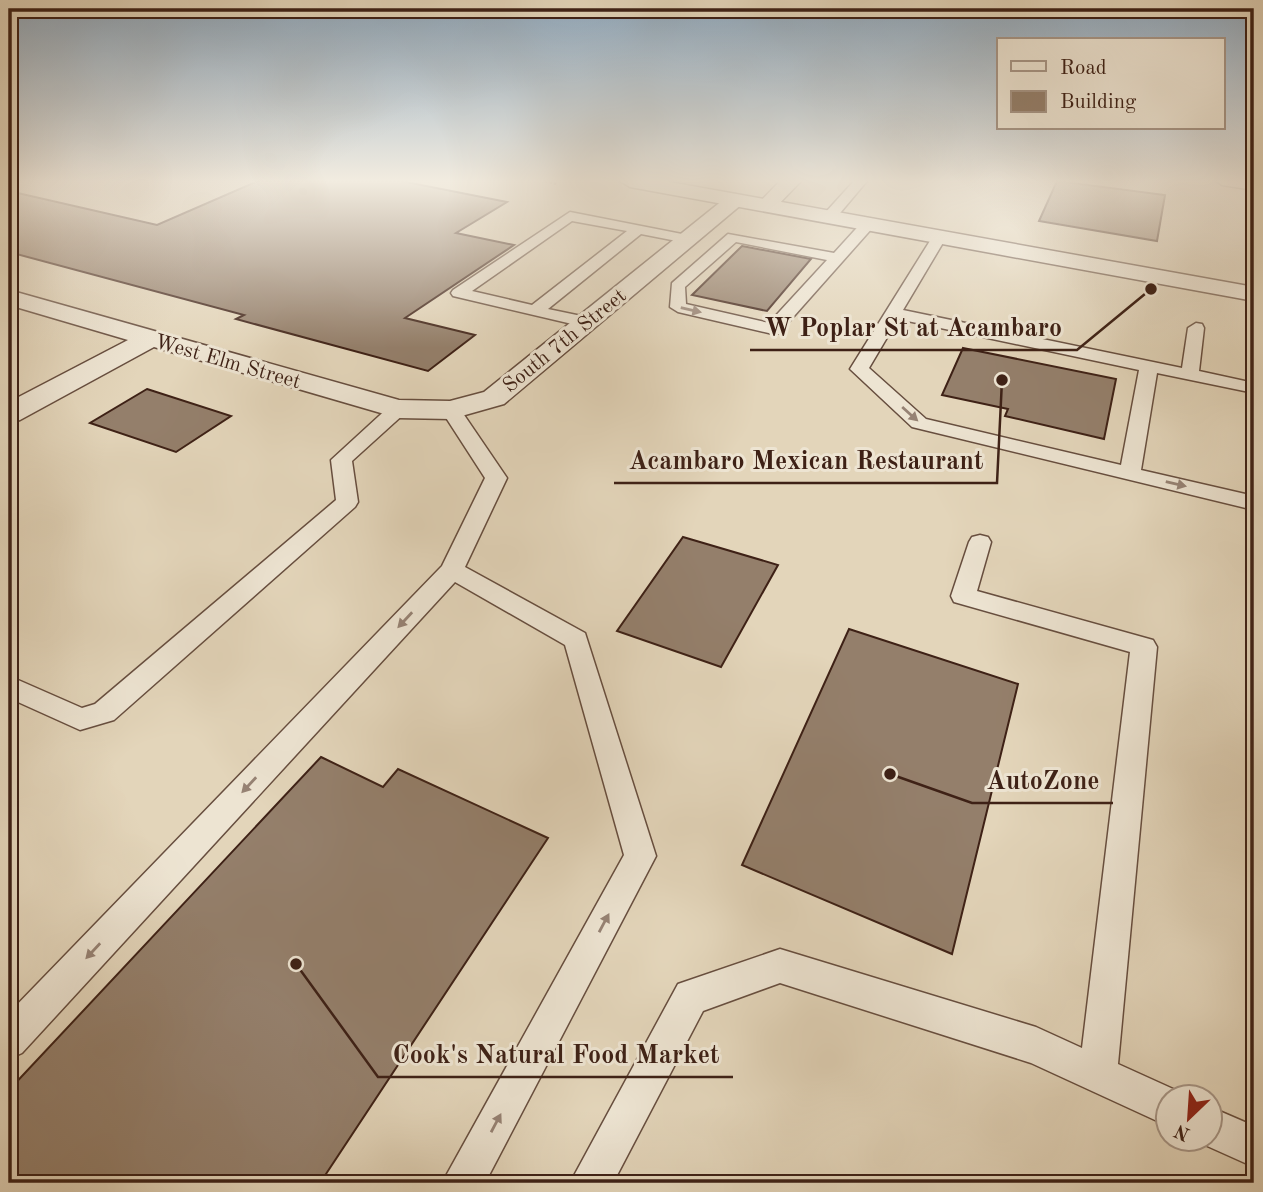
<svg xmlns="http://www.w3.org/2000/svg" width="1263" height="1192" font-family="'Old Standard TT',serif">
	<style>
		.building { fill: #947f6b; stroke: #3e2116; stroke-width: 2 }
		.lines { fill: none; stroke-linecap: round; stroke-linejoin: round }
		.service-casing { stroke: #674e3f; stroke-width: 3 }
		.minor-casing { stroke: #674e3f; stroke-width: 3 }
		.tertiary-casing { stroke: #674e3f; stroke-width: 3 }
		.path { stroke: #3e2116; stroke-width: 2.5; stroke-dasharray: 2.5 2; stroke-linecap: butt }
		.service { fill: #ede4d2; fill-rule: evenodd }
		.minor { fill: #ede4d2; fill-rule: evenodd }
		.tertiary { fill: #ede4d2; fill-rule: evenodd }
		.oneway { fill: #968274 }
		.labels { text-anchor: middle; stroke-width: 6; stroke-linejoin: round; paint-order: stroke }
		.far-street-label { font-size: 21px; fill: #3e2116; stroke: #ede4d2 }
		.leader { fill: none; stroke: #3e2116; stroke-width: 2.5 }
		.callout-dot { fill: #3e2116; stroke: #ede4d2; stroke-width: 2.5 }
		.callout-label { font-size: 26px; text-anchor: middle; font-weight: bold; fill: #3e2116; stroke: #ede4d2; stroke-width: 6; stroke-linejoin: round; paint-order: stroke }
	</style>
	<rect width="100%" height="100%" fill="#e3d5ba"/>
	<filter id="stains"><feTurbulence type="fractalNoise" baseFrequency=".00286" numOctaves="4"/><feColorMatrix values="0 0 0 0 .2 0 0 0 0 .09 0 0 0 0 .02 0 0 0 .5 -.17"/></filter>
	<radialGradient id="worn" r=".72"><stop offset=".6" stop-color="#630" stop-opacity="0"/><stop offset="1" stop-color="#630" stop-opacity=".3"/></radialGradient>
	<!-- building -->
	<g class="building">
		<path d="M258,181H401L507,202L456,233L514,245L405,318L475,335L428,371L236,319L244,315L9,252V191L157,225Z"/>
		<path d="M1057,181L1165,195L1157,241L1039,221Z"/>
		<path d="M742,246L811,259L767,311L692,295Z"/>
		<path d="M963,348L1116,379L1104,439L1005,416L1008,409L942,395Z"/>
		<path d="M147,389L231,416L176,452L90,423Z"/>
		<path d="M683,537L778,565L721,667L617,631Z"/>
		<path d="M849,629L1018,684L952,954L742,865Z"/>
		<path d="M321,757L383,787L398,769L548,838L320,1183H9V1090Z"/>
	</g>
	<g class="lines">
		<defs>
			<g id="service">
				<path d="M854,181H867L835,219H825V213Z"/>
				<path d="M1216,181L1254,182V190L1222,185Z"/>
				<path d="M570,212L687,235L694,239L687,243L641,234L548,309L591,318L593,322L585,327L453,296L451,293L453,290ZM572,221L627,231L532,305L472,291Z"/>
				<path d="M869,219L874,220V226L779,333L773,334L678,312L670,307L672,283L728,234L834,253L864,220ZM736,242L827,260L769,323L686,304L685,287Z"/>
				<path d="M940,232L947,236L903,310L1182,368L1188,328L1196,323L1202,324L1204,328L1199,371L1254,383V393L1157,373L1141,470L1254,496V510L912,427L850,369L933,236ZM898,319L1139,370L1121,465L926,419L869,368Z"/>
				<path d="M398,403L408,409L405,413L352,461L358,502L355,507L114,720L80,730L9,698V676L82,708L95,704L336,500L331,460L391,405Z"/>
				<path d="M451,404L458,406L507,478L465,567L585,633L656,856L485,1183H442L624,855L565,645L455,582L22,1053L9,1059V1013L442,566L485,478L441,410Z"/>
				<path d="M980,535L988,537L991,542L977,591L1153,640L1157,647L1118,1064L1182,1093L1184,1098H1168V1126L1031,1063L780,983L703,1011L613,1183H570L678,984L780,949L1036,1027L1082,1048L1130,652L954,602L951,596L969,542L972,537Z"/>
				<path d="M1210,1107L1254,1126V1167L1196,1141L1210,1140Z"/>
			</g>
			<g id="minor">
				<path d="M780,181H801L775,208H761L758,204Z"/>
				<path d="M735,194L742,196L745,200L742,204L504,404L451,419L398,418L154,347L20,420L9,423V402L128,340L9,305V290L399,400L450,401L484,392L728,196Z"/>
			</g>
			<path id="tertiary" d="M620,181H664L1254,287V301L630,187Z"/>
		</defs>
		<!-- service casing -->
		<use href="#service" class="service-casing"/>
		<!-- minor casing -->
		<use href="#minor" class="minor-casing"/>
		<!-- tertiary casing -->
		<use href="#tertiary" class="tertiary-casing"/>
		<!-- path -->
		<path class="path" d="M545,181L558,184"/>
		<!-- service -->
		<use href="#service" class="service"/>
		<!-- minor -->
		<use href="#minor" class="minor"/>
		<!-- tertiary -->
		<use href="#tertiary" class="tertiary"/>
	</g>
	<!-- one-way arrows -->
	<defs><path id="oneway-solid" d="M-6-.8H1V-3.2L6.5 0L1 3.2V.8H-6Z" transform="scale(1.75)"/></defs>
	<g class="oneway">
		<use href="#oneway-solid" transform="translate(691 310) rotate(13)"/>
		<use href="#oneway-solid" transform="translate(910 414) rotate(42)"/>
		<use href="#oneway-solid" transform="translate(1176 484) rotate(13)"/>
		<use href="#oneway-solid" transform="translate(405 620) rotate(133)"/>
		<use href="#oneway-solid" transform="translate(249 785) rotate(133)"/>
		<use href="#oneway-solid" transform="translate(604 923) rotate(-62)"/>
		<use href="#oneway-solid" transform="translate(93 951) rotate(133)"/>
		<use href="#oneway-solid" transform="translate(496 1123) rotate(-62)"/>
	</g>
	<!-- sky -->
	<linearGradient id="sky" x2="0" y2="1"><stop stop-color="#8fa9bf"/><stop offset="0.52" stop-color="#f2ece0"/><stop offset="1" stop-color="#f2ece0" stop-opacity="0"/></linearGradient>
	<rect width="1263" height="348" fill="url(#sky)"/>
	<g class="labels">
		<!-- far-street labels -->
		<g class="far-street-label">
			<text transform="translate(564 340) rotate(-39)" y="7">South 7th Street</text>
			<text transform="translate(228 361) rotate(16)" y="7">West Elm Street</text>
		</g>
	</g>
	<!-- callouts -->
	<path class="leader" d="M1151 289L1077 350H750M1002 380L997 483H614M890 774L972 803H1113M296 964L378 1077H733"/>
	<g class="callout-dot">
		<circle cx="1151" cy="289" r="7"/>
		<circle cx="1002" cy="380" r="7"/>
		<circle cx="890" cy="774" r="7"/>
		<circle cx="296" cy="964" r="7"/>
	</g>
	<g class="callout-label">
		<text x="913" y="336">W Poplar St at Acambaro</text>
		<text x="806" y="469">Acambaro Mexican Restaurant</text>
		<text x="1043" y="789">AutoZone</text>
		<text x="556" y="1063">Cook's Natural Food Market</text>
	</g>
	<!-- margin -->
	<rect width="1263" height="1192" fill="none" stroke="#e3d5ba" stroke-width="35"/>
	<rect x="10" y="10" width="1242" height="1171" fill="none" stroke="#3e2116" stroke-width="3.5"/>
	<rect x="18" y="18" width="1228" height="1157" fill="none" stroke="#3e2116" stroke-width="2"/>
	<!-- legend -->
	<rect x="997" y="38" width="228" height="91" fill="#ede4d2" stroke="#a79687" stroke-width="2"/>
	<rect x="1011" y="61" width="35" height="10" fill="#ede4d2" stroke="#a79687" stroke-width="2"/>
	<text x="1060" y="74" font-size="21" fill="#3e2116">Road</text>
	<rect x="1011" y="91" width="35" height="21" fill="#947f6b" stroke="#a79687" stroke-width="2"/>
	<text x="1060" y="108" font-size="21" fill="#3e2116">Building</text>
	<!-- north arrow -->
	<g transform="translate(1189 1118) rotate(205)"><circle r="33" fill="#ede4d2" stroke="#a79687" stroke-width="2"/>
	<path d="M0-5L12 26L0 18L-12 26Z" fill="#8f2418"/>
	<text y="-10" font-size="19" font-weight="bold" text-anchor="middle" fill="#3e2116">N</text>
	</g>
	<rect width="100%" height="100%" filter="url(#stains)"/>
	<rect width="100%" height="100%" fill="url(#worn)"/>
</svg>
